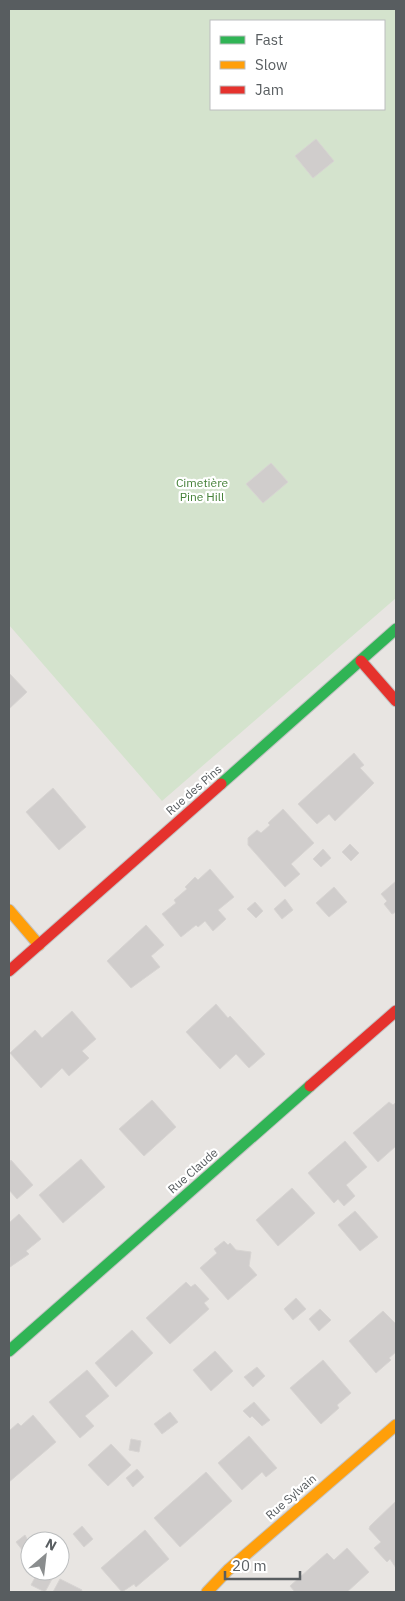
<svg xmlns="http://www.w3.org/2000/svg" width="405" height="1601" font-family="'IBM Plex Sans',sans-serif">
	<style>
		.green { fill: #d4e3cd; fill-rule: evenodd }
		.building { fill: #d0cdcc; stroke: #d7d4d2 }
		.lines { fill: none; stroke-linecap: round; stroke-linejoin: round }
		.fast-casing { stroke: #c3c3c3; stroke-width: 13 }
		.slow-casing { stroke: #c3c3c3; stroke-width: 13 }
		.jam-casing { stroke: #c3c3c3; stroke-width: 13 }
		.fast { stroke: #30b455; stroke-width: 11 }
		.slow { stroke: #ff9f0a; stroke-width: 11 }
		.jam { stroke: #e5322d; stroke-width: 11 }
		.labels { text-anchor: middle; stroke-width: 4.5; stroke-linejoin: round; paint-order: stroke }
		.park-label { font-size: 12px; fill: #448037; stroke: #fff }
		.street-label { font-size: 12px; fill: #585d60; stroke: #fff }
	</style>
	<rect width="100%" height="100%" fill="#e8e5e2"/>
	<!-- green -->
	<path class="green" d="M9,9H396V598L162,801L9,625ZM211,21H384V109H211Z"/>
	<!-- building -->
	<g class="building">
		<path d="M316,139L334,161L313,178L295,156Z"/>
		<path d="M271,463L288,482L263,503L246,484Z"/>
		<path d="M9,673L27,692L9,709Z"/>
		<path d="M354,753L364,765L360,768L374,783L335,821L329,814L317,824L298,804Z"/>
		<path d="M53,788L86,827L59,850L26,812Z"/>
		<path d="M283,809L314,843L291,864L300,874L285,887L248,845V838L257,830L261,833L270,825L268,823Z"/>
		<path d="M350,844L359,853L351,861L342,852Z"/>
		<path d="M323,849L331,858L321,867L313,859Z"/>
		<path d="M210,869L234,897L218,910L226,919L213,931L205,921L198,927L196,925L181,937L162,914L176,903L174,900L187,889L185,887L195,877L198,880Z"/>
		<path d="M396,881V912L392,914L384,904L387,901L381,894Z"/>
		<path d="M334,887L347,902L329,917L316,903Z"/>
		<path d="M285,899L293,910L282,919L274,909Z"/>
		<path d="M255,902L263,911L256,918L247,909Z"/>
		<path d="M146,925L164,945L151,956L160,967L131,988L107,961Z"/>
		<path d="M216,1004L228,1018L230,1016L265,1054L249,1068L236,1054L220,1069L186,1032Z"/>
		<path d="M72,1011L96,1039L82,1051L89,1058L69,1076L62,1068L41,1088L10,1053L35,1030L42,1038Z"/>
		<path d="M152,1100L176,1127L144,1156L119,1129Z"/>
		<path d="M389,1102L393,1105L396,1102V1146L378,1162L353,1133Z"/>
		<path d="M345,1141L367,1167L346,1185L355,1196L344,1206L338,1199L334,1203L308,1173Z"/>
		<path d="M81,1159L105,1187L63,1223L39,1195Z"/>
		<path d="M11,1160L33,1185L17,1199L9,1190V1163Z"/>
		<path d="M292,1188L315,1213L278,1246L256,1220Z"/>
		<path d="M355,1211L378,1237L360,1251L338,1225Z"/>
		<path d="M19,1214L41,1239L26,1251L29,1254L10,1267L9,1223Z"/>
		<path d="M224,1241L228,1245L230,1243L236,1250L251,1252L249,1266L257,1275L228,1300L200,1268L217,1253L214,1249Z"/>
		<path d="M186,1282L191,1287L195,1284L209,1299L204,1303L209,1309L170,1344L146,1318Z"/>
		<path d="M296,1298L306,1309L293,1320L284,1309Z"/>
		<path d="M320,1309L331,1320L319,1331L309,1319Z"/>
		<path d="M383,1311L396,1324V1352L389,1358L391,1360L376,1373L349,1341Z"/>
		<path d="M132,1330L153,1353L116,1387L95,1363Z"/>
		<path d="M215,1351L233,1371L211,1391L193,1370Z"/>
		<path d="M323,1360L351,1393L337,1405L339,1408L321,1424L290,1388Z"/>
		<path d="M257,1367L265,1376L253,1387L244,1377Z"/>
		<path d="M87,1370L109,1396L85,1416L94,1426L80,1438L49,1402Z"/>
		<path d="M254,1402L270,1420L262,1426L252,1416L250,1418L243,1411Z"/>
		<path d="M170,1412L178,1422L162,1434L154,1424Z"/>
		<path d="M33,1415L56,1442L9,1482V1431L18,1423L21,1426Z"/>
		<path d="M249,1436L277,1468L266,1477L262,1472L242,1490L218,1463Z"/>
		<path d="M131,1439L141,1441L139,1452L129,1450Z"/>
		<path d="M111,1444L131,1465L108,1486L88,1465Z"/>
		<path d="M137,1469L144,1477L133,1487L126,1478Z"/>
		<path d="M206,1472L232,1501L180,1547L154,1518Z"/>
		<path d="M396,1501V1568L390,1559L387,1562L374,1548L381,1542L369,1529L370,1526Z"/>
		<path d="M82,1526L93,1539L84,1547L73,1534Z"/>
		<path d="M145,1530L169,1559L136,1587L134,1584L122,1592L101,1568Z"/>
		<path d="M25,1535L30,1545L23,1551L16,1542Z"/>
		<path d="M347,1548L369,1572L347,1592H295L290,1586L327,1553L334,1560Z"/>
		<path d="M38,1572L52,1579L45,1592L31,1585Z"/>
		<path d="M60,1579L82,1590L81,1592H53Z"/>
	</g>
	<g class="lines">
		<defs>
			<g id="fast">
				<path d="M221,784L396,629"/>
				<path d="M9,1351L310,1086"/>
			</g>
			<g id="slow">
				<path d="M9,910L39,945"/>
				<path d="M207,1592L228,1570L396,1425"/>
			</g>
			<g id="jam">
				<path d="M361,661L396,701"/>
				<path d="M9,971L221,784"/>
				<path d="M310,1086L396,1011"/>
			</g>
		</defs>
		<!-- fast casing -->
		<use href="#fast" class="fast-casing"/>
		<!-- slow casing -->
		<use href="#slow" class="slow-casing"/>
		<!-- jam casing -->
		<use href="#jam" class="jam-casing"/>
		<!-- fast -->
		<use href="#fast" class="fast"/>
		<!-- slow -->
		<use href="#slow" class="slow"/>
		<!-- jam -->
		<use href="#jam" class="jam"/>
	</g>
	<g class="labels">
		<!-- park labels -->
		<g class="park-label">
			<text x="202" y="487">Cimetière<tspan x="202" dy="14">Pine Hill</tspan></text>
		</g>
		<!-- street labels -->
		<g class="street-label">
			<text transform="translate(194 790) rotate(-41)" y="4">Rue des Pins</text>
			<text transform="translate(193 1171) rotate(-41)" y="4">Rue Claude</text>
			<text transform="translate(291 1497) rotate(-41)" y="4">Rue Sylvain</text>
		</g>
	</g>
	<!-- border -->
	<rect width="405" height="1601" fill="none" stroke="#585d60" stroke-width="20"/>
	<!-- legend -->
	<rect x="210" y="20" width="175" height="90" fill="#ffffff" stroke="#bcbebf"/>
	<rect x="220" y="36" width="25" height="8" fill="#30b455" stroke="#bcbebf"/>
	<text x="255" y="45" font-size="15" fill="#585d60">Fast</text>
	<rect x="220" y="61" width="25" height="8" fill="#ff9f0a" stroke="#bcbebf"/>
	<text x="255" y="70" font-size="15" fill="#585d60">Slow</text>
	<rect x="220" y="86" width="25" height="8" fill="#e5322d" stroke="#bcbebf"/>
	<text x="255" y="95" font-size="15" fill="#585d60">Jam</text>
	<!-- north arrow -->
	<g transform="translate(45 1556) rotate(28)"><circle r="24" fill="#ffffff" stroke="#bcbebf"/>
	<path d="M0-4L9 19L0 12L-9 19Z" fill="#8a8d8e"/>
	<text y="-8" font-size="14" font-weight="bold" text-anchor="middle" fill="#585d60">N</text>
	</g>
	<!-- scale -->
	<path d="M225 1571v8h75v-8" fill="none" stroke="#585d60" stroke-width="2.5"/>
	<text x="232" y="1571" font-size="15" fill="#585d60" stroke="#ffffff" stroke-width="4" paint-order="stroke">20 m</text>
</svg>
